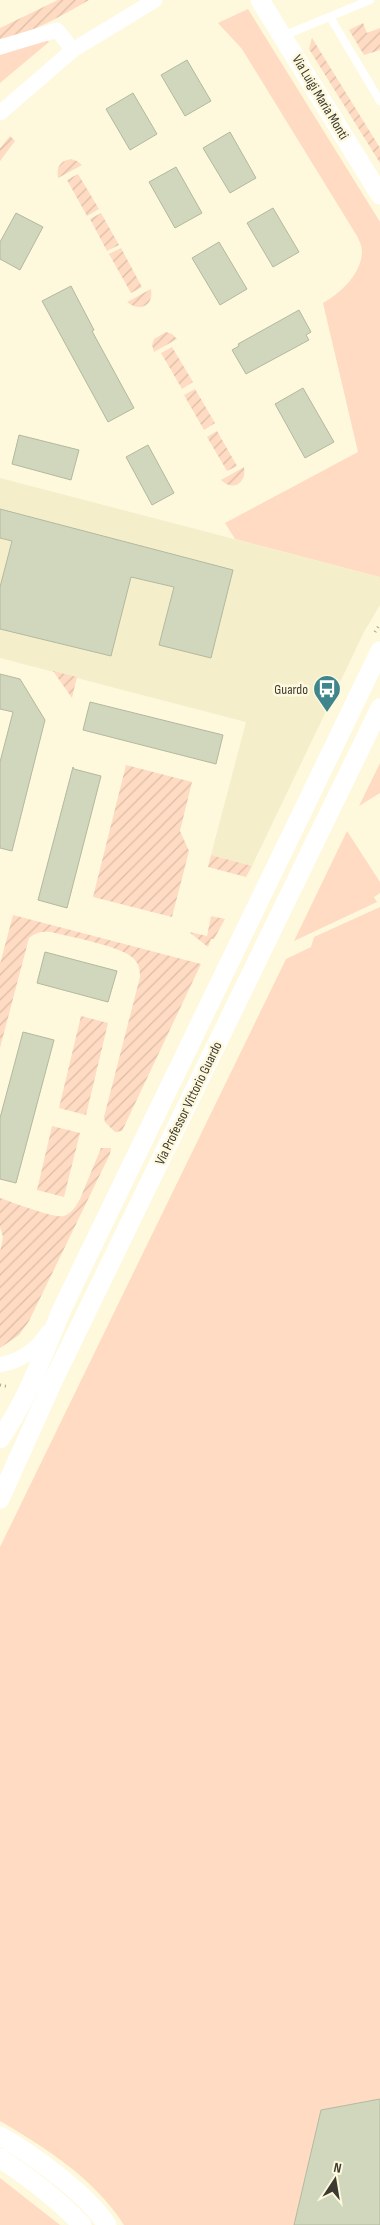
<svg xmlns="http://www.w3.org/2000/svg" width="380" height="2225" font-family="'Sofia Sans Condensed',sans-serif">
	<style>
		.built { fill: #f5eecb }
		.grass { fill: #fedbc2 }
		.garden { fill: url(#garden-furrows) }
		.building { fill: #d0d7bd; stroke: #b3b99f }
		.lines { fill: none; stroke-linecap: round; stroke-linejoin: round }
		.path { stroke: #aaa692; stroke-width: 3; stroke-dasharray: 1 4; stroke-linecap: butt }
		.service { stroke: #fff; stroke-width: 8 }
		.minor { stroke: #fff; stroke-width: 15 }
		.tertiary { stroke: #fff; stroke-width: 19 }
		.labels { text-anchor: middle; stroke-width: 5; stroke-linejoin: round; paint-order: stroke }
		.street-label { font-size: 14px; fill: #3d3b31; stroke: #fef9dd }
		.poi-label { font-size: 14px; fill: #3d3b31; stroke: #fef9dd; text-anchor: end }
	</style>
	<defs>
		<pattern id="garden-furrows" width="10" height="10" patternUnits="userSpaceOnUse" patternTransform="scale(1.25)"><rect width="10" height="10" fill="#fedbc2"/><path d="M-1 1l2-2M0 10L10 0M9 11l2-2" fill="none" stroke="#dbbda7"/></pattern>
	</defs>
	<rect width="100%" height="100%" fill="#fef9dd"/>
	<!-- built -->
	<path class="built" d="M0,478L380,577V605L364,632L252,866L211,855L246,722L0,658Z"/>
	<!-- grass -->
	<g class="grass">
		<path d="M248,9L380,222V577L235,539L225,523L358,452L323,303C341,293 362,273 362,251C362,246 359,240 357,236L242,49L218,23Z"/>
		<path d="M47,39L49,42L0,83V55Z"/>
		<path d="M380,763V793L359,806Z"/>
		<path d="M347,831L380,882V893L374,897L377,902L294,941Z"/>
		<path d="M380,907V2099L321,2110L294,2225H124C95,2179 46,2148 0,2121V1547L286,959L311,947L314,937Z"/>
		<path d="M0,2178L60,2225H0Z"/>
	</g>
	<!-- garden -->
	<g class="garden">
		<path d="M58,0H89C60,17 33,32 0,41V28Z"/>
		<path d="M363,23L367,33L380,28V50L364,55L349,30Z"/>
		<path d="M312,38L380,148V163L309,49Z"/>
		<path d="M10,136L15,141L0,161V148Z"/>
		<path d="M71,159L77,161L82,165L58,178C56,167 60,161 71,159Z"/>
		<path d="M78,174L99,209L87,216L67,180Z"/>
		<path d="M101,213L119,245L107,251L90,219Z"/>
		<path d="M121,248L142,287L131,293L109,254Z"/>
		<path d="M151,289C154,305 140,313 127,302Z"/>
		<path d="M166,332L172,334L177,339L154,352L152,345L154,339Z"/>
		<path d="M172,347L193,382L182,389L161,353Z"/>
		<path d="M195,389L215,423L204,430L184,395Z"/>
		<path d="M217,431L237,466L227,471L207,437Z"/>
		<path d="M244,467C247,483 233,492 221,480Z"/>
		<path d="M53,671L77,677L72,698Z"/>
		<path d="M126,765L192,782L180,831L189,851L172,917L93,897Z"/>
		<path d="M211,855L252,866L246,877L208,867Z"/>
		<path d="M13,915L201,964L122,1131L115,1132L105,1122L104,1117L140,977C140,970 139,964 134,959C122,946 70,937 51,932C43,931 36,932 29,938L0,1048V964Z"/>
		<path d="M211,916L225,919L214,939H211L208,947L189,932L207,936Z"/>
		<path d="M81,1016L108,1023L86,1115L59,1108Z"/>
		<path d="M52,1126L80,1133L64,1197L37,1190Z"/>
		<path d="M101,1148H111L110,1154L29,1321L19,1335L0,1348V1252L3,1237L0,1227V1198C12,1202 55,1219 64,1216C72,1213 76,1206 80,1199Z"/>
	</g>
	<!-- building -->
	<g class="building">
		<path d="M187,60L211,101L185,116L161,75Z"/>
		<path d="M133,93L157,134L130,150L106,109Z"/>
		<path d="M230,132L256,178L230,193L203,148Z"/>
		<path d="M176,167L202,213L175,228L149,182Z"/>
		<path d="M273,208L299,252L273,267L247,223Z"/>
		<path d="M16,213L43,227L20,270L0,259V242Z"/>
		<path d="M219,242L247,289L220,305L192,258Z"/>
		<path d="M71,286L94,330L92,331L134,408L108,422L42,301Z"/>
		<path d="M299,310L311,332L306,335L309,340L246,374L232,350L239,346L238,344Z"/>
		<path d="M303,388L334,442L305,458L275,404Z"/>
		<path d="M19,435L79,450L71,480L12,464Z"/>
		<path d="M148,445L174,493L152,505L126,457Z"/>
		<path d="M0,509L233,570L211,658L159,645L174,587L131,577L111,656L0,629V587L12,541L0,538Z"/>
		<path d="M0,674L20,679L45,720L12,851L0,848V762L13,712L0,709Z"/>
		<path d="M90,702L223,735L216,764L83,730Z"/>
		<path d="M73,767L74,769L101,776L67,908L38,900Z"/>
		<path d="M45,952L117,971L108,1002L37,983Z"/>
		<path d="M23,1032L54,1040L16,1183L0,1179V1118Z"/>
		<path d="M380,2099V2225H294L321,2110Z"/>
	</g>
	<g class="lines">
		<!-- path -->
		<g class="path">
			<path d="M375,632L380,624"/>
			<path d="M0,1385L9,1387"/>
		</g>
		<!-- service -->
		<g class="service">
			<path d="M330,17L380,101"/>
			<path d="M283,36L370,0"/>
		</g>
		<!-- minor -->
		<g class="minor">
			<path d="M0,47L57,30L73,50"/>
			<path d="M0,113L73,50L155,0"/>
			<path d="M0,1365C20,1361 37,1350 48,1332"/>
		</g>
		<!-- tertiary -->
		<g class="tertiary">
			<path d="M260,0L380,195"/>
			<path d="M0,1439C28,1399 44,1352 63,1307L380,651"/>
			<path d="M0,1499L53,1381L380,708"/>
			<path d="M0,2136C32,2154 87,2194 107,2225"/>
			<path d="M0,2158C29,2178 58,2199 82,2225"/>
		</g>
	</g>
	<!-- icons -->
	<defs>
		<symbol id="bus-pin" viewBox="-11 -11 22 30"><path d="M0 17L-7.5 6A9.5 9.5 0 1 1 7.5 6Z" fill="#3e868b" stroke="#fef9dd"/><path d="M-5-6H5V4H4V6H2V4H-2V6H-4V4H-5ZM-3.5-4V0h7V-4ZM-3.5 1.2v1.5H-2V1.2ZM2 1.2v1.5H3.5V1.2Z" fill="#fff"/></symbol>
	</defs>
	<g fill-rule="evenodd">
		<use href="#bus-pin" x="311" y="673" width="32" height="43"/>
	</g>
	<g class="labels">
		<!-- street labels -->
		<g class="street-label">
			<text transform="translate(321 97) rotate(59)" y="5">Via Luigi Maria Monti</text>
			<text transform="translate(188 1103) rotate(-64)" y="5">Via Professor Vittorio Guardo</text>
		</g>
		<!-- poi labels -->
		<g class="poi-label">
			<text x="308" y="694">Guardo</text>
		</g>
	</g>
	<!-- north arrow -->
	<g transform="translate(335 2180) rotate(12)" stroke="#fef9dd" stroke-width="4" paint-order="stroke">
	<path d="M0-4L9 19L0 12L-9 19Z" fill="#3d3b31"/>
	<text y="-8" font-size="14" font-weight="bold" text-anchor="middle" fill="#3d3b31">N</text>
	</g>
</svg>
